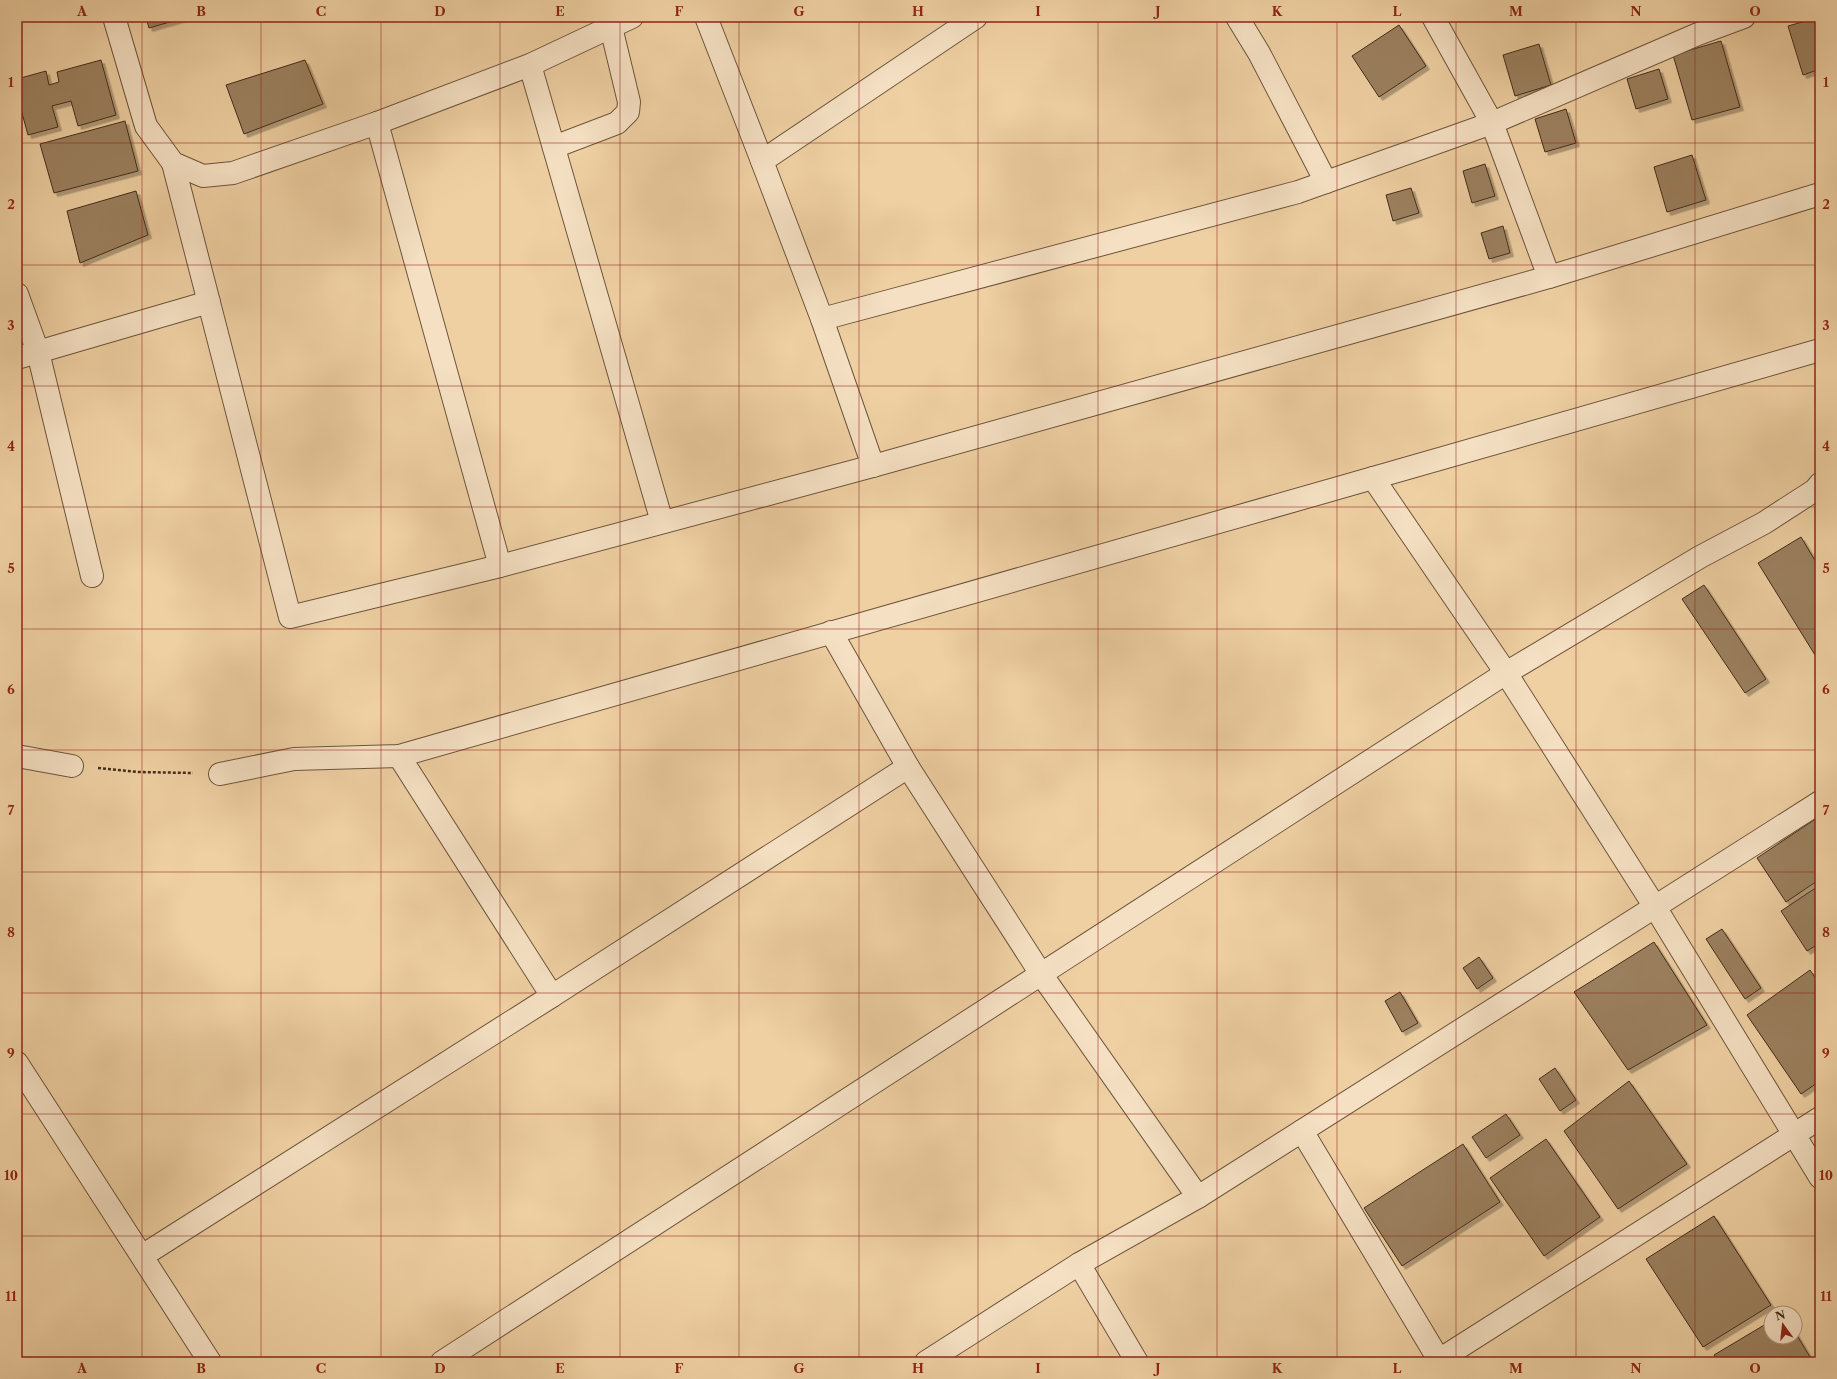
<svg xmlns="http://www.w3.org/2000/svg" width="1837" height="1379" font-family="'Libre Caslon Text',serif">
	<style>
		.building { fill: #9c8161; stroke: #432c19; filter: url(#shadow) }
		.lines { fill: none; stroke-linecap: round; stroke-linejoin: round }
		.minor-casing { stroke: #6e553c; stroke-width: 24 }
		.tertiary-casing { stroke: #6e553c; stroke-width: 24 }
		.path { stroke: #432c19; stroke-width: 2.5; stroke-dasharray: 3 2; stroke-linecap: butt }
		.minor { stroke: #f5e0c3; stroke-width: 22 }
		.tertiary { stroke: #f5e0c3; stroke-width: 22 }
		.grid { fill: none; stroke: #8f2418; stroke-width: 1; stroke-opacity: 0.55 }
		.neatline { fill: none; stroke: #8f2418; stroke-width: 1.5 }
		.grid-label { font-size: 13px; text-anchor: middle; font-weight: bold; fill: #8f2418 }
	</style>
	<defs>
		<filter id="shadow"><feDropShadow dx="3.5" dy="3.5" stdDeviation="0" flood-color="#0004"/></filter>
	</defs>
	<rect width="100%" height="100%" fill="#efd0a3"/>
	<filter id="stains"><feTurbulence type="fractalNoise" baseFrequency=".005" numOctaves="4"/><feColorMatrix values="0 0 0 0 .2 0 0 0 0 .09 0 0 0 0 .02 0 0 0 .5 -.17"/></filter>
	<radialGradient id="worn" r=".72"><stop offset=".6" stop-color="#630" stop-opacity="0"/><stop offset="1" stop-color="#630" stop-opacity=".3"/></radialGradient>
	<!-- building -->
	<g class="building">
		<path d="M146,17H187L149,28Z"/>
		<path d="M1820,17V69L1803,75L1788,26Z"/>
		<path d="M1399,25L1426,66L1379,97L1352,56Z"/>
		<path d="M1721,41L1740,107L1692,120L1673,55Z"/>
		<path d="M1539,44L1551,85L1515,96L1503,55Z"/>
		<path d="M101,60L116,115L78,126L71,101L52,106L58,127L28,135L17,95V79L46,71L49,85L59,82L57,72Z"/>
		<path d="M305,60L323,104L244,134L226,85Z"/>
		<path d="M1659,69L1668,99L1636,109L1627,79Z"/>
		<path d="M1566,109L1576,143L1545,152L1535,119Z"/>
		<path d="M125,121L138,171L54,193L40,144Z"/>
		<path d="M1692,155L1706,200L1667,212L1654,167Z"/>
		<path d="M1485,164L1495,196L1472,203L1463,171Z"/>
		<path d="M1411,188L1419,213L1393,221L1386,195Z"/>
		<path d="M136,191L148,235L80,263L67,211Z"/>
		<path d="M1503,226L1510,253L1489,259L1481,233Z"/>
		<path d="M1801,537L1820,569V653L1815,655L1758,563Z"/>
		<path d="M1704,585L1766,679L1745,693L1682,599Z"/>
		<path d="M1820,816V879L1786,902L1757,858Z"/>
		<path d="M1820,885V943L1807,951L1781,911Z"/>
		<path d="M1722,929L1761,988L1745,999L1706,939Z"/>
		<path d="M1654,942L1707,1025L1628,1070L1574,992Z"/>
		<path d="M1479,957L1493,978L1477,989L1463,968Z"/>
		<path d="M1810,970L1820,985V1081L1801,1094L1747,1015Z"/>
		<path d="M1400,992L1418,1023L1402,1032L1385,1001Z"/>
		<path d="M1555,1068L1576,1100L1560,1111L1539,1079Z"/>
		<path d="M1629,1081L1687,1164L1618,1209L1564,1131Z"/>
		<path d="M1506,1114L1520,1135L1486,1158L1472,1137Z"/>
		<path d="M1546,1139L1600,1217L1544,1256L1490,1178Z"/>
		<path d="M1463,1144L1500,1202L1402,1266L1364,1208Z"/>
		<path d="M1714,1216L1771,1305L1703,1347L1646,1259Z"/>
		<path d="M1771,1321V1337H1795V1332L1813,1362H1718L1714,1355Z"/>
	</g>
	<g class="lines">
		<defs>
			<g id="minor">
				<path d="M706,17L762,161"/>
				<path d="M1237,17L1259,53L1326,182"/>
				<path d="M1433,17L1492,123L1549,277"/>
				<path d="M530,65L662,522"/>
				<path d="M377,123L500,566"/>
				<path d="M554,147L617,123L628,112L629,102L611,27"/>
				<path d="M173,163L290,617L500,566L873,466L1549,277L1820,194"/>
				<path d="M17,294L38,352L92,576"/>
				<path d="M822,319L1298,192L1492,123L1698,34L1744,17"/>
				<path d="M17,358L209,302"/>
				<path d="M873,466L822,319L762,161L976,17"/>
				<path d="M1373,478L1820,350"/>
				<path d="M831,632L908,767L1041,974L1198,1197"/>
				<path d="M17,756L72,766"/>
				<path d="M220,774L294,759L399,756L1373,478L1506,673L1655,907L1820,1177"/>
				<path d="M552,996L908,767"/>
				<path d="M17,1063L210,1362"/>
				<path d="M1302,1131L1439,1360"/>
				<path d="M142,1256L552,996L399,756"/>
				<path d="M1079,1264L1137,1362"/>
				<path d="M442,1362L1506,673L1700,557L1764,523L1815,490L1820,484"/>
				<path d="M926,1362L1079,1264L1198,1197L1820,802"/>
				<path d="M1436,1362L1820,1118"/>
			</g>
			<path id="tertiary" d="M114,17L146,126L173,163L203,176L233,173L377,123L530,65L632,17"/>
		</defs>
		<!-- minor casing -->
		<use href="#minor" class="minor-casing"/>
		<!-- tertiary casing -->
		<use href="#tertiary" class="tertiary-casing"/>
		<!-- path -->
		<path class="path" d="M98,768L139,772L193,773"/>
		<!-- minor -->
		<use href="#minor" class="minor"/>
		<!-- tertiary -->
		<use href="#tertiary" class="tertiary"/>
	</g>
	<!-- grid -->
	<path class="grid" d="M142,17V1362M261,17V1362M381,17V1362M500,17V1362M620,17V1362M739,17V1362M859,17V1362M978,17V1362M1098,17V1362M1217,17V1362M1337,17V1362M1456,17V1362M1576,17V1362M1695,17V1362M17,143H1820M17,265H1820M17,386H1820M17,507H1820M17,629H1820M17,750H1820M17,872H1820M17,993H1820M17,1114H1820M17,1236H1820"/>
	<!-- margin -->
	<rect width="1837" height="1379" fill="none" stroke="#efd0a3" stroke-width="44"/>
	<!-- north arrow -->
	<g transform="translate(1783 1325) rotate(345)"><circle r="19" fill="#f5e0c3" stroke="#ae987f"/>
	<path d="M0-3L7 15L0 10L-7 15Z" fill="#8f2418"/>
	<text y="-6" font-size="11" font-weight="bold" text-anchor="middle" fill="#432c19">N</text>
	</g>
	<rect x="22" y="22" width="1793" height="1335" class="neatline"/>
	<g class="grid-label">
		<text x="82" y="16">A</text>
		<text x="201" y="16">B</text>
		<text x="321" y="16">C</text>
		<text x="440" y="16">D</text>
		<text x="560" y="16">E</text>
		<text x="679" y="16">F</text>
		<text x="799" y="16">G</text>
		<text x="918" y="16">H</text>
		<text x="1038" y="16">I</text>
		<text x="1158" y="16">J</text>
		<text x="1277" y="16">K</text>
		<text x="1397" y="16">L</text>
		<text x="1516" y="16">M</text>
		<text x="1636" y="16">N</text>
		<text x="1755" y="16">O</text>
		<text x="11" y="87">1</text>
		<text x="1826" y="87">1</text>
		<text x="11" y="209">2</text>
		<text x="1826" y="209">2</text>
		<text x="11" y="330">3</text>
		<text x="1826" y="330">3</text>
		<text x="11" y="451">4</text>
		<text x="1826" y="451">4</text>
		<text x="11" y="573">5</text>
		<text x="1826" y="573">5</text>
		<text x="11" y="694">6</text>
		<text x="1826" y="694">6</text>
		<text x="11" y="815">7</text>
		<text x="1826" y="815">7</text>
		<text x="11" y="937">8</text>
		<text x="1826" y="937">8</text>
		<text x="11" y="1058">9</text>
		<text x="1826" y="1058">9</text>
		<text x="11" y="1180">10</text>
		<text x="1826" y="1180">10</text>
		<text x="11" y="1301">11</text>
		<text x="1826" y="1301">11</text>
		<text x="82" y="1373">A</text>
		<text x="201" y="1373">B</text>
		<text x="321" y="1373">C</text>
		<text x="440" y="1373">D</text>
		<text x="560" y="1373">E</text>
		<text x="679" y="1373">F</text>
		<text x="799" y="1373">G</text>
		<text x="918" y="1373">H</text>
		<text x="1038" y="1373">I</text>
		<text x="1158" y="1373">J</text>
		<text x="1277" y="1373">K</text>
		<text x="1397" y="1373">L</text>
		<text x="1516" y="1373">M</text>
		<text x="1636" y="1373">N</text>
		<text x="1755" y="1373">O</text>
	</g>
	<rect width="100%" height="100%" filter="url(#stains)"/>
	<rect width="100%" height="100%" fill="url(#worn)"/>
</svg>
